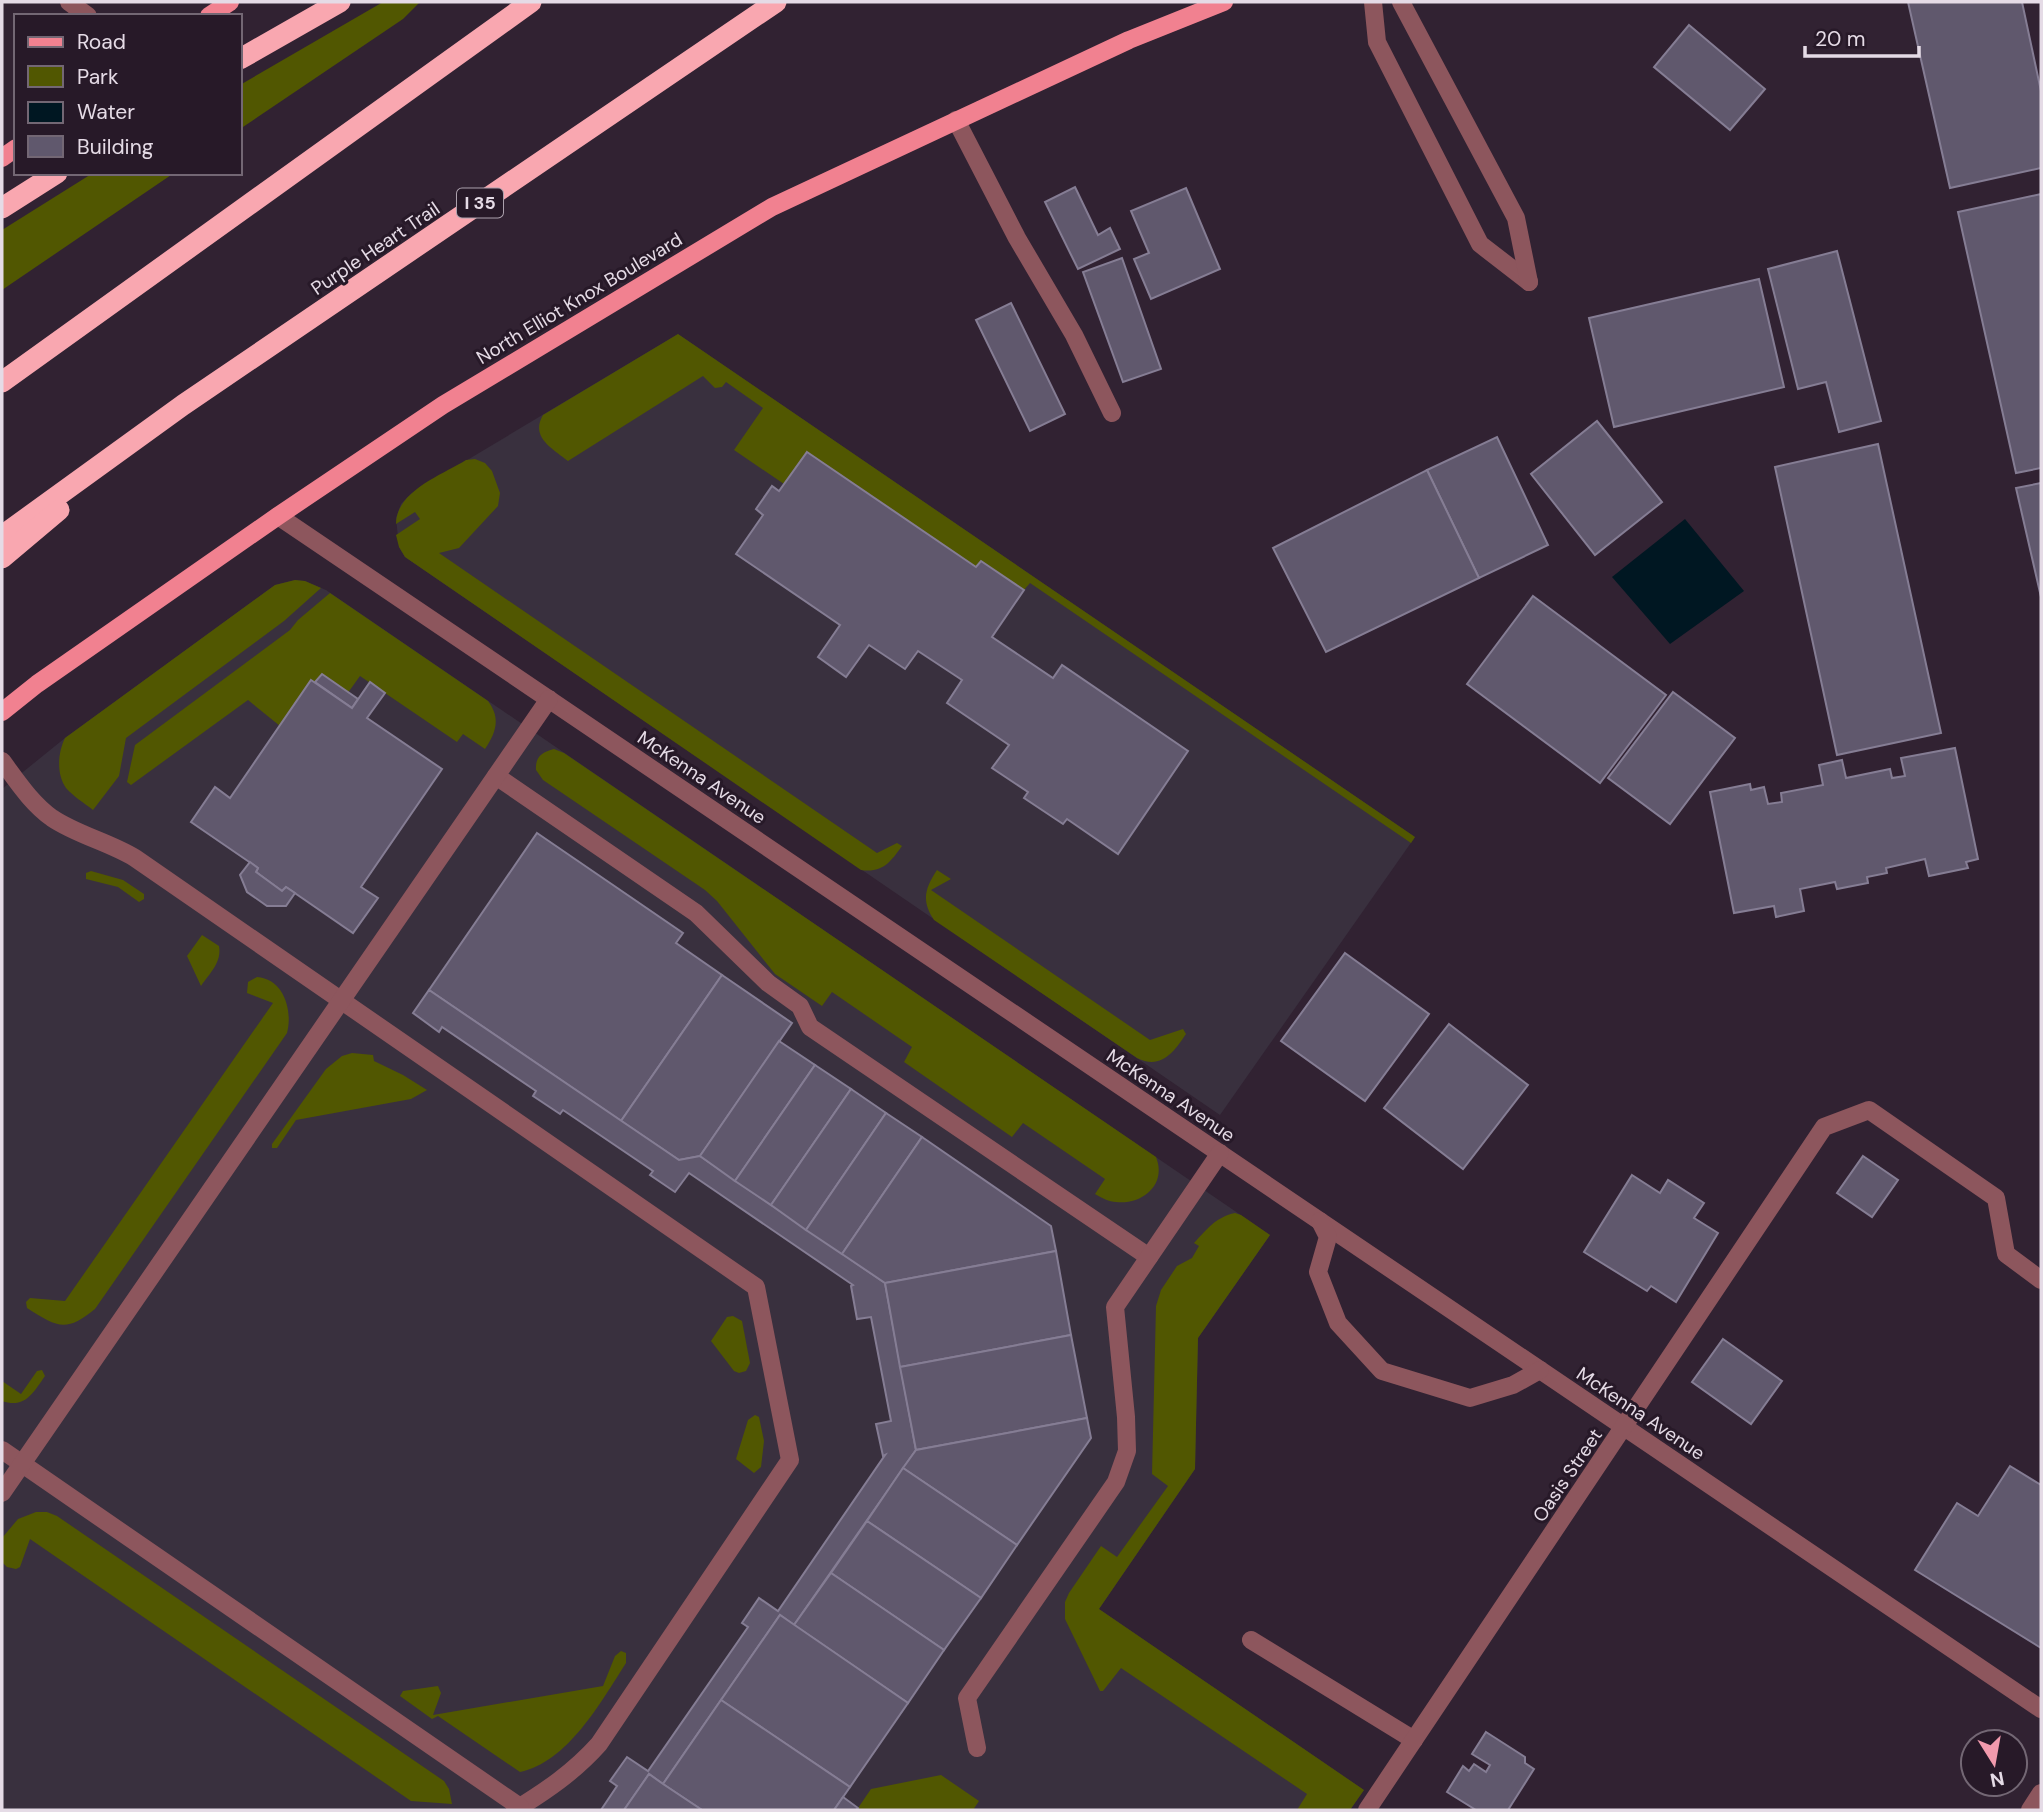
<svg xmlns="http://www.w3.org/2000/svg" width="2043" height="1812" font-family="'DM Sans',sans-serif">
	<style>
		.commercial { fill: #39303e }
		.green { fill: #515701 }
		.water { fill: #001722 }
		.building { fill: #60586d; stroke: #857d94; stroke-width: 2 }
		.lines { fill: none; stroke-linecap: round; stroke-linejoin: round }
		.minor { stroke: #8d565d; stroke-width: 18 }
		.major { stroke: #f18190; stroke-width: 18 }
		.highway { stroke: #f9a7b0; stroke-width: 21 }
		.labels { text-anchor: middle; stroke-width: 6; stroke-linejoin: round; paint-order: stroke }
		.shield { fill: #271928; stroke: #aca1ad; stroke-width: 2 }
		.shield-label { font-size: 18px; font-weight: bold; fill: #e5dbe6 }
		.street-label { font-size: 19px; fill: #e5dbe6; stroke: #271928 }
	</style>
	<rect width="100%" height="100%" fill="#312232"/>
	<!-- commercial -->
	<g class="commercial">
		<path d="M678,334L1415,837L1220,1115L405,557L399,547L396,518L401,504L412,493Z"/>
		<path d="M295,580L305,581L326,590L1270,1235L1198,1338L1195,1469L1099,1609L1364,1790L1350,1810H2V789L65,738L275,585Z"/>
	</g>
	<!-- green -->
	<g class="green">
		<path d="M383,2H420L403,19L240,129V85Z"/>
		<path d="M93,173H174L2,290V230Z"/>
		<path d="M678,334L1415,837L1411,843L1030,583L1024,590L981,561L976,567L807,452L784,484L734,450L763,408L726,382L722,387L715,388L703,376L568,461C552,448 530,437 543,415Z"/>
		<path d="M475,459L485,463L492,471L500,493L498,506L459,548L439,553L877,853L897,843L902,846C890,863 882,873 861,870L405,557L399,547L396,535L420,519L415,512L396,524C396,491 442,475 466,460Z"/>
		<path d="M295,580L305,581L321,588L284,621L126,738L119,776L93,810C84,803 73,796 66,788C56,774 58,752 65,738L275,585Z"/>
		<path d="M330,593L488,701C501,718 496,733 485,749L463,734L457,742L360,676L342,701L311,680L280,726L248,700L131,785L127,782L135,745L290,630L298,620Z"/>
		<path d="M554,749L564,753L1156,1157C1167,1184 1143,1205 1116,1202C1109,1202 1102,1198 1095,1194L1105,1179L1023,1123L1012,1137L904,1062L912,1047L832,992L822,1006L775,974L717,901L705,890L543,780L536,770C535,757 542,752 554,749Z"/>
		<path d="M937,870L951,879L931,890L1150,1040L1183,1029L1186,1034C1174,1052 1161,1070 1137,1058L934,920C921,901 925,888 937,870Z"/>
		<path d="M91,871L123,880L144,894V899L139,902L118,887L86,879V873Z"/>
		<path d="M202,935L219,946C222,962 210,973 201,986L187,956Z"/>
		<path d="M257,977C284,979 293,1011 287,1033L95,1309C66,1333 57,1327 27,1308L26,1302L30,1298L65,1301L273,1003L247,993L248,982Z"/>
		<path d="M352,1053L373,1055L374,1061L403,1075L427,1090L411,1099L296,1120L277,1148H272V1144L326,1069L342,1056Z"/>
		<path d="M1235,1213L1241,1215L1270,1235L1198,1338L1195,1469L1099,1609L1364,1790L1350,1810H1297L1307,1794L1121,1668L1103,1691H1100L1065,1619V1602L1069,1593L1101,1546L1117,1557L1168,1486L1152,1474L1156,1306L1161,1290L1177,1266L1192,1258L1199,1246L1194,1243C1207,1229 1216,1217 1235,1213Z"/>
		<path d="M733,1316L742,1321L750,1363L746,1371L739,1373L734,1371L711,1341L727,1317Z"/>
		<path d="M42,1370L45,1376C33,1393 25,1409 2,1401V1381L21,1394L37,1371Z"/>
		<path d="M755,1415L759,1417L764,1441L761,1467L754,1473L736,1459L748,1420Z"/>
		<path d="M36,1512H47L57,1516L444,1781L449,1789L452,1804L411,1801L30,1539L20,1567L16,1569L7,1567L2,1562V1538L18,1519Z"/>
		<path d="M621,1651L626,1653V1663C601,1702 568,1762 520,1772L438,1716L432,1719L400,1696L403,1691L438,1686L441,1693L433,1715L603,1686L615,1656Z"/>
		<path d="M941,1775L979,1801L973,1810H862L858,1808L871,1789Z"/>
	</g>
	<!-- water -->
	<path class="water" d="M1685,519L1744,591L1670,644L1612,577Z"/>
	<!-- building -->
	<g class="building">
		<path d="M1908,2H2022L2041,91V168L1950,188Z"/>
		<path d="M1689,25L1765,89L1730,130L1654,67Z"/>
		<path d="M1075,187L1098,235L1110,228L1120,249L1078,269L1045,202Z"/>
		<path d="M1186,188L1220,269L1151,299L1134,259L1149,253L1131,211Z"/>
		<path d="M2041,194V468L2016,473L1958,212Z"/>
		<path d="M1837,251L1881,421L1839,432L1826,382L1798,389L1768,269Z"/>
		<path d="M1122,258L1161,369L1123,382L1083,272Z"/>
		<path d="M1759,279L1784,387L1614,427L1589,318Z"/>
		<path d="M1011,303L1065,414L1030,431L976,320Z"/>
		<path d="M1597,421L1662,502L1595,555L1531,474Z"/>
		<path d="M1497,437L1548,545L1479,578L1427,470Z"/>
		<path d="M1878,444L1941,733L1837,755L1775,467Z"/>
		<path d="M807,452L976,567L981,561L1024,590L992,637L1053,678L1062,665L1188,751L1118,854L1067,819L1063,824L1024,798L1028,792L992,768L1009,745L947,703L962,680L918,651L905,669L869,645L846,677L818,657L840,625L736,554L763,515L756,509L772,486L779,491Z"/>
		<path d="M1427,470L1479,578L1326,652L1273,548Z"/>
		<path d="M2041,483V597L2016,488Z"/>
		<path d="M1533,596L1666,695L1600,783L1467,684Z"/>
		<path d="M322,674L358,699L352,708L315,682Z"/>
		<path d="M311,680L352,708L370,682L385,693L367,718L442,769L361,887L378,898L353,933L286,887L282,891L256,872L258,868L191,822L215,787L230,798Z"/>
		<path d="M1673,692L1735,738L1670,824L1608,778Z"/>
		<path d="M1955,748L1978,859L1966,862L1968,868L1929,876L1925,859L1886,868L1887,873L1867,877L1868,883L1837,889L1835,882L1800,889L1804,911L1776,917L1774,906L1734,913L1710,792L1750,784L1751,790L1764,787L1768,804L1782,802L1781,793L1823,785L1819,765L1842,760L1846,778L1890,769L1892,778L1905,776L1901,758Z"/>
		<path d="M537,833L683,933L676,943L722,975L621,1121L429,990Z"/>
		<path d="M250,862L258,868L256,872L282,891L286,887L295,893L286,906H267L247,892L240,875Z"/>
		<path d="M1345,953L1429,1014L1365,1101L1281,1041Z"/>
		<path d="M722,975L792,1023L700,1156L679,1160L621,1121Z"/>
		<path d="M429,990L679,1160L700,1156L885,1283L916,1450L794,1625L780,1615L663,1784L649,1774L624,1810H601L617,1786L610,1781L627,1757L648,1771L748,1627L742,1623L759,1598L778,1611L885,1455L883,1456L876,1424L891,1421L871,1317L857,1319L851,1286L853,1285L689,1173L675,1192L650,1175L653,1171L563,1110L560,1114L533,1096L536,1091L442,1027L439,1032L413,1013Z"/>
		<path d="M1449,1024L1528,1085L1463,1169L1384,1108Z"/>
		<path d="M779,1041L815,1065L735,1181L700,1156Z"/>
		<path d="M815,1065L851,1089L771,1205L735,1181Z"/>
		<path d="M851,1089L886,1113L806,1230L771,1205Z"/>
		<path d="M886,1113L922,1137L842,1254L806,1230Z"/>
		<path d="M922,1137L1051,1226L1056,1251L885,1283L842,1254Z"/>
		<path d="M1863,1156L1898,1180L1872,1217L1837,1193Z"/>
		<path d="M1632,1175L1660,1193L1668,1180L1704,1203L1694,1218L1718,1233L1676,1302L1651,1286L1647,1291L1584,1252Z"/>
		<path d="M1056,1251L1071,1335L900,1367L885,1283Z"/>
		<path d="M1071,1335L1087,1418L916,1450L900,1367Z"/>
		<path d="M1723,1339L1782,1381L1751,1424L1692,1382Z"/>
		<path d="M1087,1418L1091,1438L1017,1545L903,1468L916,1450Z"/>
		<path d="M2010,1466L2041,1485V1648L1915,1570L1957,1503L1978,1516Z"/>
		<path d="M903,1468L1017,1545L981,1598L867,1521Z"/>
		<path d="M867,1521L981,1598L944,1650L831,1573Z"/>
		<path d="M831,1573L944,1650L908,1703L794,1625Z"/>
		<path d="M780,1615L908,1703L850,1787L721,1700Z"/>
		<path d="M721,1700L850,1787L834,1810H702L663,1784Z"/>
		<path d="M1486,1732L1525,1757V1763L1534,1769L1508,1810H1476L1447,1792L1463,1766L1469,1771L1474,1764L1486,1772L1490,1765L1472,1754Z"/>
		<path d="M649,1774L663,1784L702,1810H624Z"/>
		<path d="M843,1797L858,1808L856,1810H834Z"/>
	</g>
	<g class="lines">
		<!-- minor -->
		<g class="minor">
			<path d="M69,2L88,16"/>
			<path d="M1373,2L1377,42L1480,244L1529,282"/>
			<path d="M1401,2L1516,218L1529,282"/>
			<path d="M956,120L1017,238L1074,335L1112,413"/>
			<path d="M278,516L2041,1709"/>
			<path d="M2,761C17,781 31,803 52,818C77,835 109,842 135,858L756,1287L790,1460L599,1744C574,1772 546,1791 515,1810"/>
			<path d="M496,776L696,913L768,983L800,1006L810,1027L1149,1257"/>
			<path d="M1320,1221L1328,1237L1318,1272L1338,1323L1382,1371L1470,1398L1513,1385L1540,1370"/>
			<path d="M2,1450L520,1807"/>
			<path d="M2,1493L549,699"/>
			<path d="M1251,1640L1414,1740"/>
			<path d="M977,1748L967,1698L1116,1482L1127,1451L1126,1417L1115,1307L1220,1153"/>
			<path d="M1367,1810L1824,1127L1869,1110L1996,1198L2006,1254L2041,1280"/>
			<path d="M2030,1810L2041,1793"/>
		</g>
		<!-- major -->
		<g class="major">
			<path d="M209,16L230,2"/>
			<path d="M2,158L16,148"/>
			<path d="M2,712L37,684L278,516L443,405L772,207L1129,40L1224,2"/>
		</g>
		<!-- highway -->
		<g class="highway">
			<path d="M240,59L340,2"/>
			<path d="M2,208L57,173"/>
			<path d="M2,382L531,2"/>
			<path d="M2,536L183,405L776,2"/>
			<path d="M2,558L59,510"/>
		</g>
	</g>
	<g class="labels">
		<!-- shield labels -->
		<rect class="shield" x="457" y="188.5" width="46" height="29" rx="5"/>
		<g class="shield-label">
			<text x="480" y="209">I 35</text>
		</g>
		<!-- street labels -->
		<g class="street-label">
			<text transform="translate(375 248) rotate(-34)" y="7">Purple Heart Trail</text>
			<text transform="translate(579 298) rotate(-31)" y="7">North Elliot Knox Boulevard</text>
			<text transform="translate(702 777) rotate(34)" y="7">McKenna Avenue</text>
			<text transform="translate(1171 1095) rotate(34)" y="7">McKenna Avenue</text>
			<text transform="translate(1641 1413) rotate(34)" y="7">McKenna Avenue</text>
			<text transform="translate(1567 1475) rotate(-56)" y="7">Oasis Street</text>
		</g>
	</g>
	<!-- border -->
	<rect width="2043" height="1812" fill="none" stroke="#e5dbe6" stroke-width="7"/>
	<!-- legend -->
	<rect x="14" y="14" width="228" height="161" fill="#271928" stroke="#736774" stroke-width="2"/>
	<rect x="28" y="37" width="35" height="10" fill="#f18190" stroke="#736774" stroke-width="2"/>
	<text x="77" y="49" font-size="21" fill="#e5dbe6">Road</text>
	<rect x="28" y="66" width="35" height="21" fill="#515701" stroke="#736774" stroke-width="2"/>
	<text x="77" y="84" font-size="21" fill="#e5dbe6">Park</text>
	<rect x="28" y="102" width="35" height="21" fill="#001722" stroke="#736774" stroke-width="2"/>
	<text x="77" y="119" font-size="21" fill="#e5dbe6">Water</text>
	<rect x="28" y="136" width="35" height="21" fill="#60586d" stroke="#736774" stroke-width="2"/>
	<text x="77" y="154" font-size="21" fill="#e5dbe6">Building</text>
	<!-- north arrow -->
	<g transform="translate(1994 1763) rotate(169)"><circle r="33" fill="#271928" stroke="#736774" stroke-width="2"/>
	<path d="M0-5L12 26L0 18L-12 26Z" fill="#f29aad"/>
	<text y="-10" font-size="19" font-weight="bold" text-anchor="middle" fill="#e5dbe6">N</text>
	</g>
	<!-- scale -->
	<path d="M1805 46v10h114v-10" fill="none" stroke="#e5dbe6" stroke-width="3.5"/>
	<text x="1815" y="46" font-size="21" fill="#e5dbe6" stroke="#271928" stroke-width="5" paint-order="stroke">20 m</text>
</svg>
